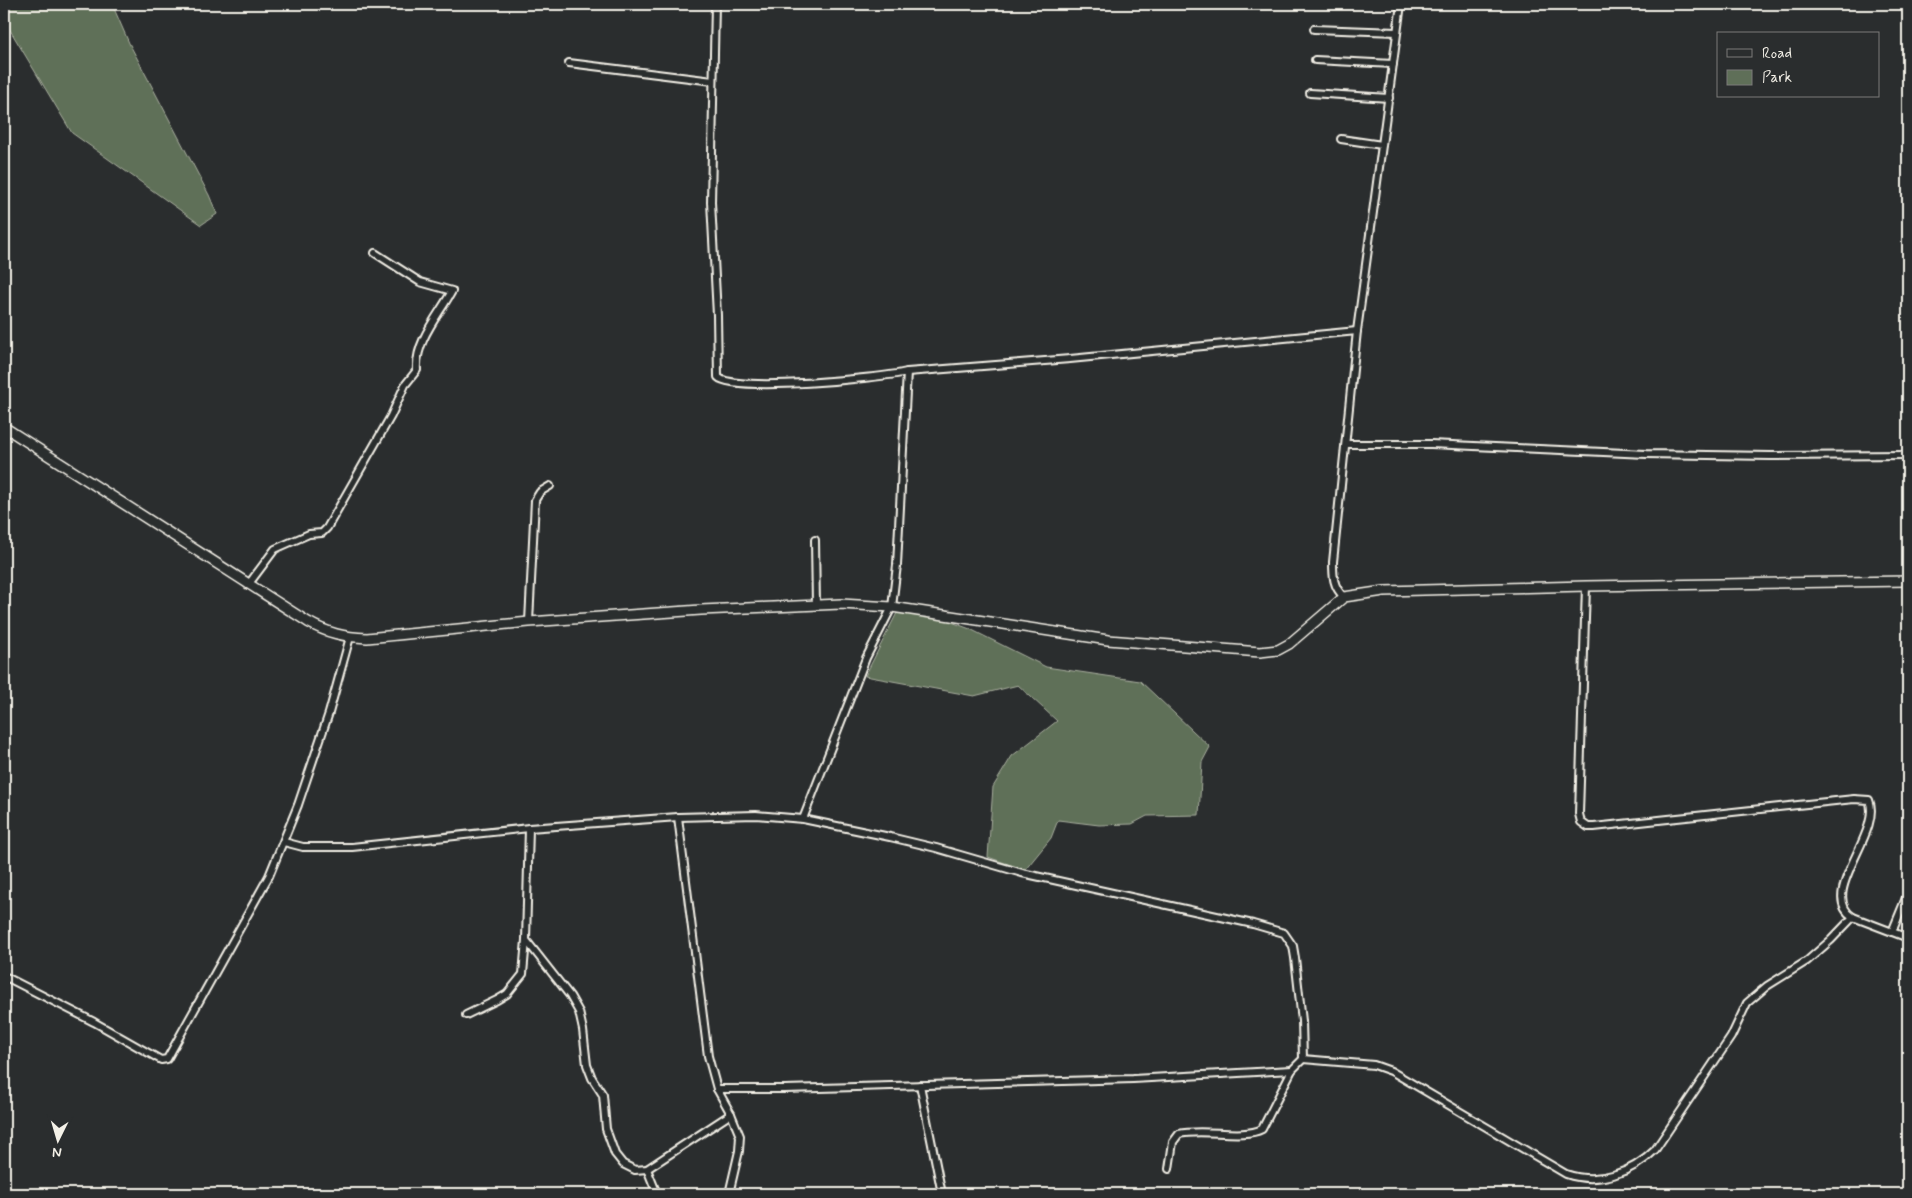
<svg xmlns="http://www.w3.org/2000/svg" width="1912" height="1198" font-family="Mynerve,sans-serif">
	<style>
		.green { fill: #5f6f58; stroke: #aab0a0 }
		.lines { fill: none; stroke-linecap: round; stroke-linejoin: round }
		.street-casing { stroke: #f4f1e8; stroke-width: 10 }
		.secondary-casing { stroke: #f4f1e8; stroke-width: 12 }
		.street { stroke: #2a2d2e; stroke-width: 6 }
		.secondary { stroke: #2a2d2e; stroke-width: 9 }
	</style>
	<rect width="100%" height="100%" fill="#2a2d2e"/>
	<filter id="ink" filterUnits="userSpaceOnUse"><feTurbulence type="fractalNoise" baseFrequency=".02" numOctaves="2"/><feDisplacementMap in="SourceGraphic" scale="10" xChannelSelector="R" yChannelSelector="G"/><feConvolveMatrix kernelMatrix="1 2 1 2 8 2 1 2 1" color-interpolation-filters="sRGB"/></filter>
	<g filter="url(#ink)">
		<!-- green -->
		<g class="green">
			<path d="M4,4H112L129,43L209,195L217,214L201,225L72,133L4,20Z"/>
			<path d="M902,603L970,629L1046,667L1140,681L1210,747L1202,762L1199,815L1147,816L1132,824L1099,825L1058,820L1051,838L1025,870L988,857L993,787L1012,756L1057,721L1018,685L974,696L865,676Z"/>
		</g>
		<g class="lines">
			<defs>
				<g id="street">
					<path d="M715,4L711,202L717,315L718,377C733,393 881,378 907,372L897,565L892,607L866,658L803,819"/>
					<path d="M1314,29L1397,32"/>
					<path d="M1315,60L1393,64"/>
					<path d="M569,63L713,81"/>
					<path d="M1310,93L1389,98"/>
					<path d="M1341,139L1382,145"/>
					<path d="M907,372L1070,359L1357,331"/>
					<path d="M1346,444H1431L1646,454L1770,456L1908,455"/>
					<path d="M815,540L816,605"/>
					<path d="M248,585L275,549L309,534L322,533L327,528L391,416L405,385L417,370C415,341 439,315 452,291L420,282L375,253"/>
					<path d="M1586,586L1579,814L1581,822L1588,827H1594L1854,799L1869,800C1883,833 1817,894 1853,917L1908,938"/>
					<path d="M1344,597C1333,587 1333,576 1333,562L1357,331L1401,4"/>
					<path d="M529,622L535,500L540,492L550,486"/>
					<path d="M678,817L708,1056L717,1089L731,1114L740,1136L739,1151L729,1194"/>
					<path d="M284,842L303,847H352L529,828L678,817L756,815L803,819L890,837L936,848L1022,873L1253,924L1284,933L1293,946L1295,958L1302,1021L1303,1059L1292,1070L1262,1129C1243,1139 1203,1128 1179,1134L1173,1142L1169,1169"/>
					<path d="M1892,932L1908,893"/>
					<path d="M526,940L570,996L579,1012L583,1030L587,1065L592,1078L603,1095L606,1129L615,1154L623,1164L635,1170L647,1169L731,1114"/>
					<path d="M4,976L94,1022L161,1060L167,1059L269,876L298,805L329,713L350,637"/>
					<path d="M466,1015L497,1000L507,994L523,974L526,940L529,828"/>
					<path d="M1303,1059L1374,1065L1391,1071L1566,1174C1598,1185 1632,1173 1655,1150L1731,1037L1747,1003L1767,986L1807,961L1831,940L1853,917"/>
					<path d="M920,1085L942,1194"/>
					<path d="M717,1089H785L1133,1079L1292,1070"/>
					<path d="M647,1169L657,1194"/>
				</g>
				<path id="secondary" d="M4,427L308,622C327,633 344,637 367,638L529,622L701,610L841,604L892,607L1108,640L1260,652L1278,650L1289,644L1344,597L1384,591L1586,586L1908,581"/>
			</defs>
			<!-- street casing -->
			<use href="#street" class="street-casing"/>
			<!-- secondary casing -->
			<use href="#secondary" class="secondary-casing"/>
			<!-- street -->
			<use href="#street" class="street"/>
			<!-- secondary -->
			<use href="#secondary" class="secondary"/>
		</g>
	</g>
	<!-- margin -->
	<rect width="1912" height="1198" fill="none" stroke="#2a2d2e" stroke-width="20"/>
	<rect x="10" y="10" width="1892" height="1178" fill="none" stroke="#f4f1e8" stroke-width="2" filter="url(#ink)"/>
	<!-- legend -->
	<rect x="1717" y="32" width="162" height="65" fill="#2a2d2e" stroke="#7b7b78"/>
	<rect x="1727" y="49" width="25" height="8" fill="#2a2d2e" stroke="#7b7b78"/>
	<text x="1762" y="58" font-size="15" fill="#f4f1e8">Road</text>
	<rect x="1727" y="70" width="25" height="15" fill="#5f6f58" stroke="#7b7b78"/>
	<text x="1762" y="82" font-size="15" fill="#f4f1e8">Park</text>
	<!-- north arrow -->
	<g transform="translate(58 1140) rotate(185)" stroke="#2a2d2e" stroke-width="4" paint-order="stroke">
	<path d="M0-4L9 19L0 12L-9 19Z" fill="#f4f1e8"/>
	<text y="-8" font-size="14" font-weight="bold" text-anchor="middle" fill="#f4f1e8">N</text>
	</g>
</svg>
